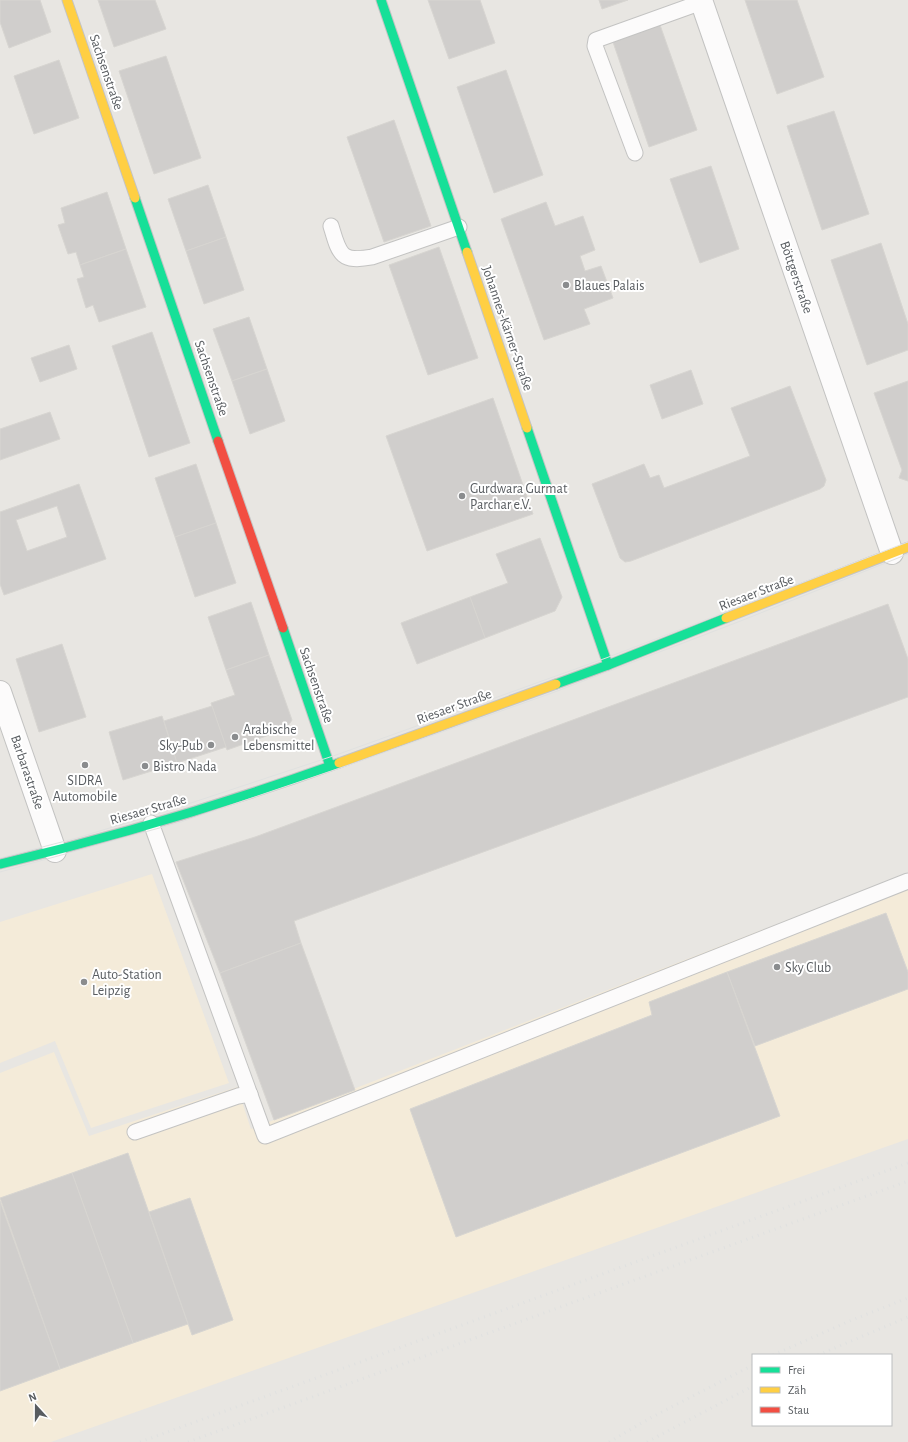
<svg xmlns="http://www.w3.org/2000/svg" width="908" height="1442" font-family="'Alegreya Sans',sans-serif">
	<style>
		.commercial { fill: #f4ebd9 }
		.building { fill: #d0cecc; stroke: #d7d5d1; fill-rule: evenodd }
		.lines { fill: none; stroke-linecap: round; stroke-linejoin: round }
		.lane-casing { stroke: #c3c3c2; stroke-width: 17 }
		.street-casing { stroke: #c3c3c2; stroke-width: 24 }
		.fast-casing { stroke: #c4c4c4; stroke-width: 11 }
		.slow-casing { stroke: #c4c4c4; stroke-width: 11 }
		.jam-casing { stroke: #c4c4c4; stroke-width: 11 }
		.lane { stroke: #fcfbfb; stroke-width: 15 }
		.street { stroke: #fcfbfb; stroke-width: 22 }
		.fast { stroke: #16e098; stroke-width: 9 }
		.slow { stroke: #ffcf43; stroke-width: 9 }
		.jam { stroke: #f24e42; stroke-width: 9 }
		.tram { stroke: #e0e1e0; stroke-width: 1 }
		.rail { stroke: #e0e1e0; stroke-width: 3; stroke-dasharray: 1 5; stroke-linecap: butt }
		.poi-dot { fill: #8a8c8e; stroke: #fff; stroke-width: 1.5 }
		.labels { text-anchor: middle; stroke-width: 4; stroke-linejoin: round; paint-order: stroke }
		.street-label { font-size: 14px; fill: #585c60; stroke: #fff }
		.poi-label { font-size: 14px; fill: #585c60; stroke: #fff; text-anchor: start }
	</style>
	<rect width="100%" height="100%" fill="#e8e6e2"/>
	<!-- commercial -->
	<g class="commercial">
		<path d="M908,873V1139L51,1442H0V1073L54,1052L89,1136L237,1087L251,1129Z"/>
		<path d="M152,874L229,1083L91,1128L55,1041L0,1063V922Z"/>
	</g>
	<!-- building -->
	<g class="building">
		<path d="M0,0H40L51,32L9,48L0,22Z"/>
		<path d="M98,0H155L166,29L114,47Z"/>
		<path d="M428,0H480L495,43L449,59Z"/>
		<path d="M599,0H628L602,9Z"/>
		<path d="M745,0H797L824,77L777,94Z"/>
		<path d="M660,25L697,130L649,147L613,42Z"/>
		<path d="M166,56L201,158L154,174L119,71Z"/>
		<path d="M59,60L79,118L34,134L14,76Z"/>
		<path d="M506,70L543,175L494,193L457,87Z"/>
		<path d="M834,111L869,214L822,230L787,126Z"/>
		<path d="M394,120L431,226L384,242L347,137Z"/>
		<path d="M711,166L739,249L700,263L670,179Z"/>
		<path d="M208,185L226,237L186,251L168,199Z"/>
		<path d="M107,192L126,249L80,265L76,252L68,254L58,225L65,223L61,208Z"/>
		<path d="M546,202L555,226L583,216L595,250L580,256L585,271L601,266L613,298L584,309L590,324L544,340L501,219Z"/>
		<path d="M226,237L244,290L204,304L186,251Z"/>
		<path d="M881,243L908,324V350L867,365L831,260Z"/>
		<path d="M439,247L478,358L428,375L389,265Z"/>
		<path d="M126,249L146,307L99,322L93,305L86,308L77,279L84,277L80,265Z"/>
		<path d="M249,317L267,369L232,381L213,329Z"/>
		<path d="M152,332L190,443L149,457L112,346Z"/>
		<path d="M69,345L77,369L40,382L31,358Z"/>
		<path d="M267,369L285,421L250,434L232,381Z"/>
		<path d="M691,370L703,404L662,419L650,385Z"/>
		<path d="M908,381V481L899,478L902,470L874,393Z"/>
		<path d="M790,386L826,480L824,486L820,489L631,561L625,562L620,558L592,484L644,464L650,478L659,475L664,488L750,456L731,408Z"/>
		<path d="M493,398L533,514L427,551L386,436Z"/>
		<path d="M50,412L60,439L0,460V429Z"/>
		<path d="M196,464L216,523L175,537L155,478Z"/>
		<path d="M79,484L106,559L4,595L0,584V512ZM57,506L67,537L27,551L16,520Z"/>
		<path d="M216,523L236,583L195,597L175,537Z"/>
		<path d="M540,538L562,597L555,611L485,638L470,597L508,583L496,554Z"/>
		<path d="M470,597L485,638L417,664L401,623Z"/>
		<path d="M251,602L269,655L226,670L208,617Z"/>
		<path d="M888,604L908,659V697L294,921L301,943L220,973L176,862L255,837Z"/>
		<path d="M62,644L86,717L39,732L16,659Z"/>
		<path d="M269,655L292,720L286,729L227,750L211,703L235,695L226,670Z"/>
		<path d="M212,706L226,747L177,763L164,721Z"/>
		<path d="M162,716L177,763L123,780L109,732Z"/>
		<path d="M886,913L908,972V989L755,1046L727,972Z"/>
		<path d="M301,943L355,1090L274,1120L220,973Z"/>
		<path d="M727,972L780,1116L456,1237L410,1109L652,1015L649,1002Z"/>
		<path d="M128,1153L188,1324L133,1343L72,1173Z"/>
		<path d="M72,1173L133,1343L60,1369L0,1198Z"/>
		<path d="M190,1198L233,1320L192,1335L149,1212Z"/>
		<path d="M0,1201L60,1369L0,1391Z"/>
	</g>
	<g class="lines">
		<defs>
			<g id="lane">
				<path d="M635,153L595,46L596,40L702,2"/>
				<path d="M331,226C339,253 340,263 372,257L459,227"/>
				<path d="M151,823L265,1136L908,881"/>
				<path d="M135,1132L238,1096L250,1094"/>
			</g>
			<g id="street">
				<path d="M701,0L892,553"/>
				<path d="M0,692L55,851"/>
			</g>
			<g id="fast">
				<path d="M381,0L467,252"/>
				<path d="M135,198L218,441"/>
				<path d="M527,428L608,665"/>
				<path d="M283,628L330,766"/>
				<path d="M556,684L608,665L726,618"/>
				<path d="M0,864C114,837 228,803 339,763"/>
			</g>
			<g id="slow">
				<path d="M67,0L135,198"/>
				<path d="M467,252L527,428"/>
				<path d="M726,618L908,547"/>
				<path d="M339,763L556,684"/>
			</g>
			<path id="jam" d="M218,441L283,628"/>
		</defs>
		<!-- lane casing -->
		<use href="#lane" class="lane-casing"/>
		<!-- street casing -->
		<use href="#street" class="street-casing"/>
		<!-- fast casing -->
		<use href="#fast" class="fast-casing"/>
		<!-- slow casing -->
		<use href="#slow" class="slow-casing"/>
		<!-- jam casing -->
		<use href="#jam" class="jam-casing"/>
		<!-- lane -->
		<use href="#lane" class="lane"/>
		<!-- street -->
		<use href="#street" class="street"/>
		<!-- fast -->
		<use href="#fast" class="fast"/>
		<!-- slow -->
		<use href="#slow" class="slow"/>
		<!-- jam -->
		<use href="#jam" class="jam"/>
		<!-- tram -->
		<g class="tram">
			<path d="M0,858L77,838L194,802L336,755L606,658L908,542"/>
			<path d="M0,872L181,822L349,765L552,693L738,622L908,554"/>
		</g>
		<!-- rail -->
		<g class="rail">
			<path d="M773,1355L852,1320L908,1298"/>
			<path d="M818,1355L908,1317"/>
			<path d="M140,1442L908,1163"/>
			<path d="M188,1442L908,1181"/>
			<path d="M609,1442L652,1417L753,1365"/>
			<path d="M647,1442L753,1386"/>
		</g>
	</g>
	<!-- markers -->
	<g class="poi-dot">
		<circle cx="566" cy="285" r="4"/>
		<circle cx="462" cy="496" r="4"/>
		<circle cx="235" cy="737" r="4"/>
		<circle cx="211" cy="745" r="4"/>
		<circle cx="85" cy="765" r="4"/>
		<circle cx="145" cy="766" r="4"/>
		<circle cx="777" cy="967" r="4"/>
		<circle cx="84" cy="982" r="4"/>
	</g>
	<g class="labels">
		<!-- street labels -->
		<g class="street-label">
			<text transform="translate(107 72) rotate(71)" y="5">Sachsenstraße</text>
			<text transform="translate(797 277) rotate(71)" y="5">Böttgerstraße</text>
			<text transform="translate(508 328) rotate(71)" y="5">Johannes-Kärner-Straße</text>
			<text transform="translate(212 378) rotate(71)" y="5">Sachsenstraße</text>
			<text transform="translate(756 592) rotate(-21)" y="5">Riesaer Straße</text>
			<text transform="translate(317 685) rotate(71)" y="5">Sachsenstraße</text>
			<text transform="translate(454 706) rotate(-20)" y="5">Riesaer Straße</text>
			<text transform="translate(28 772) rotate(71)" y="5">Barbarastraße</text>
			<text transform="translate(148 809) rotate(-16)" y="5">Riesaer Straße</text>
		</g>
		<!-- poi labels -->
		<g class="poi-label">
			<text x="574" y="290">Blaues Palais</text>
			<text x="470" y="493">Gurdwara Gurmat<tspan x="470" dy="16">Parchar e.V.</tspan></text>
			<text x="243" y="734">Arabische<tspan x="243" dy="16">Lebensmittel</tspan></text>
			<text x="203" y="750" text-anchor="end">Sky-Pub</text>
			<text x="153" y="771">Bistro Nada</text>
			<text x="85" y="785" text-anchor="middle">SIDRA<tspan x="85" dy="16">Automobile</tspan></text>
			<text x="785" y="972">Sky Club</text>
			<text x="92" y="979">Auto-Station<tspan x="92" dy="16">Leipzig</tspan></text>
		</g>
	</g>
	<!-- legend -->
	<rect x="752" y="1354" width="140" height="72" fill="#ffffff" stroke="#bcbebf"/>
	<rect x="760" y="1367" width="20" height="6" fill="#16e098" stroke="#bcbebf"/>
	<text x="788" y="1374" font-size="12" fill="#585c60">Frei</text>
	<rect x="760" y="1387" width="20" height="6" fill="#ffcf43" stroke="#bcbebf"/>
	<text x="788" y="1394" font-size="12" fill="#585c60">Zäh</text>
	<rect x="760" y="1407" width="20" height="6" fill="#f24e42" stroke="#bcbebf"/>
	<text x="788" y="1414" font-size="12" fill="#585c60">Stau</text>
	<!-- north arrow -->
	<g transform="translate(36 1406) rotate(339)" stroke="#ffffff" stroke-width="3" paint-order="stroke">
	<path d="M0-3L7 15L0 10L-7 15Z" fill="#585c60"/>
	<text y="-6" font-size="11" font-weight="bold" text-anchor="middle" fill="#585c60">N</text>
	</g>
</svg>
